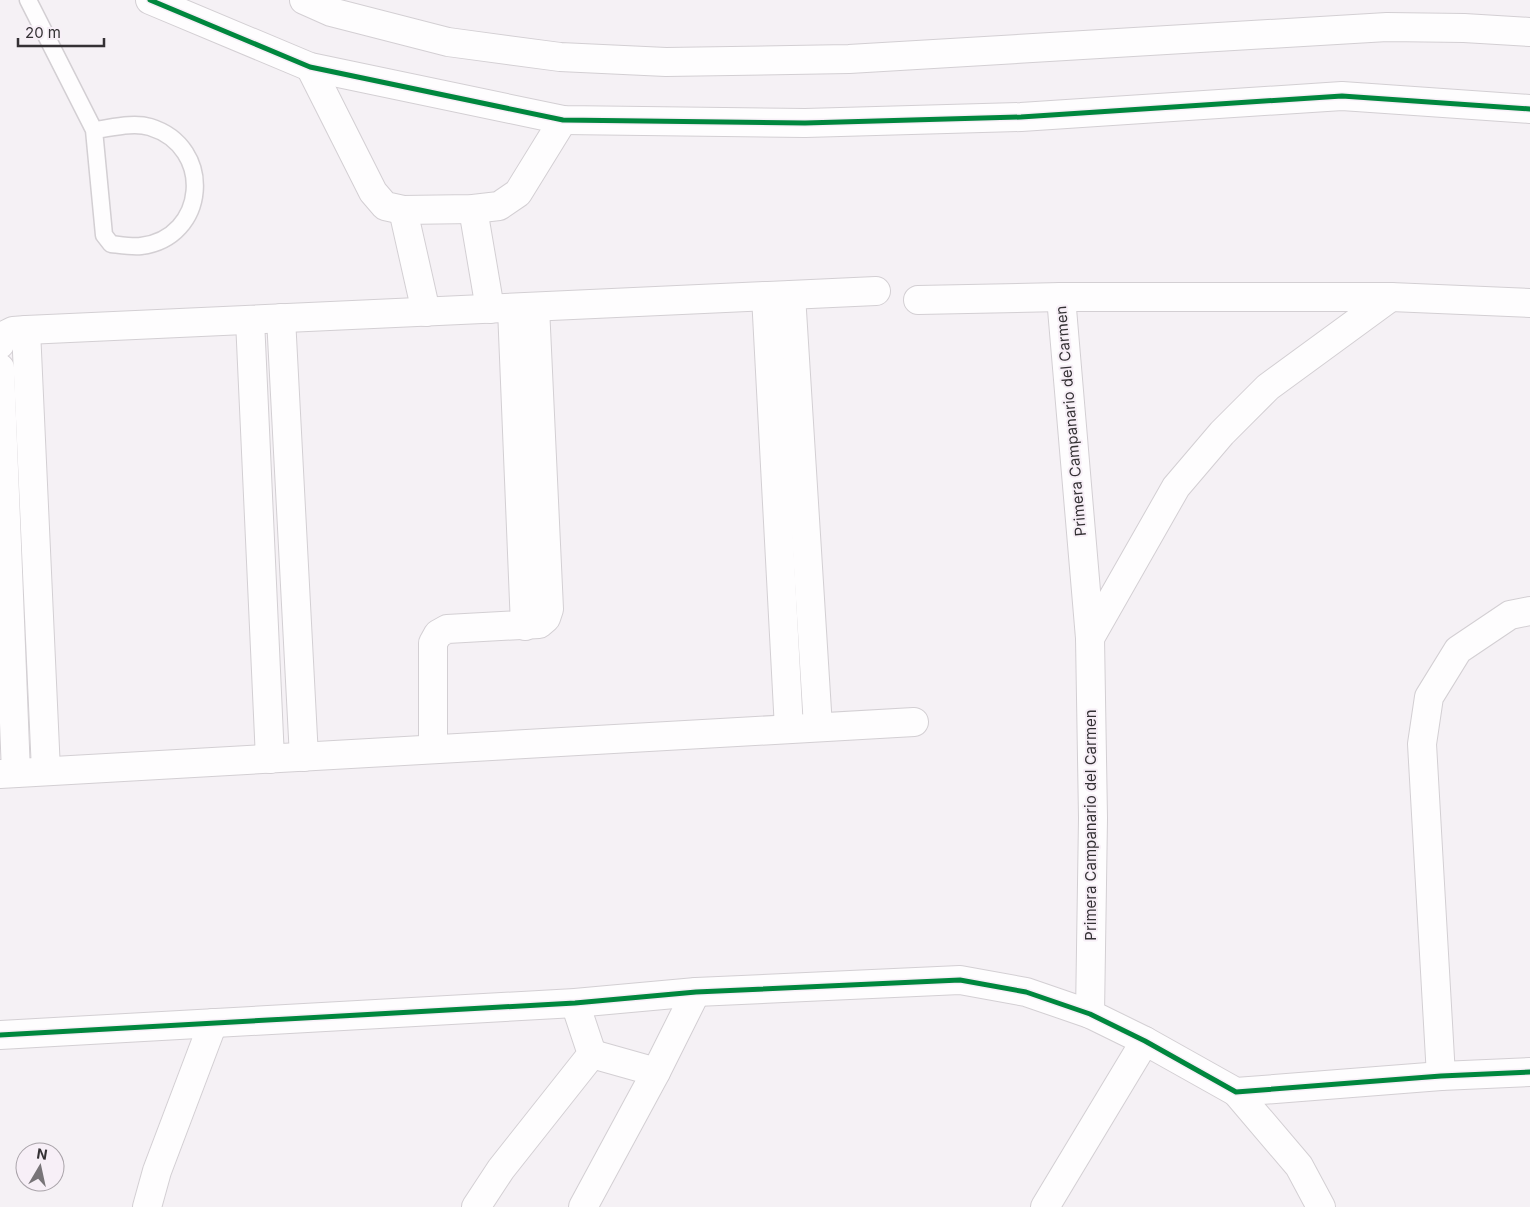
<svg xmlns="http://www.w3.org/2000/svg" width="1530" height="1207" font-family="Inter,sans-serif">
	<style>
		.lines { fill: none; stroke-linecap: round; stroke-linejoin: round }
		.service-casing { stroke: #d3cfd3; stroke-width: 19 }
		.minor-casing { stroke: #d3cfd3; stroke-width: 30 }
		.tertiary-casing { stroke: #d3cfd3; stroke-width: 30 }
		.service { stroke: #fefdfe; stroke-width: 16 }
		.minor { stroke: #fefdfe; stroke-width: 28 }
		.tertiary { stroke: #fefdfe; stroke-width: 28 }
		.cycleway-casing { stroke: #f7eff7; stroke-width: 8 }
		.cycleway { stroke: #00873e; stroke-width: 5 }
		.labels { text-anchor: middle; stroke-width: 4; stroke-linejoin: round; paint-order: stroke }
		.street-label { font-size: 15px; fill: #343134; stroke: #f7eff7 }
	</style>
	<rect width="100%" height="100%" fill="#f5f1f5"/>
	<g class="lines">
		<defs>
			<path id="service" d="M28,0L94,130L104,235L111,244C120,245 132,247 141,246C207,238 215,147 150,127C133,122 111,128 94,130"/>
			<g id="minor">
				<path d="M310,67L373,192L385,206L403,210L473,209L499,206L518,193L563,120"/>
				<path d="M473,209L490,309"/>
				<path d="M403,210L426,312"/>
				<path d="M791,295L818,727"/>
				<path d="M766,296L789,729"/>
				<path d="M918,300L1061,297"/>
				<path d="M512,309L525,626"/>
				<path d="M281,318L304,757"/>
				<path d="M250,320L270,759"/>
				<path d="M26,330L46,771"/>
				<path d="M0,344L3,336L13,331L26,330L876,291"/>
				<path d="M0,368L16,773"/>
				<path d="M1090,638L1176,487L1222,433L1268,387L1391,297"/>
				<path d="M433,749V643L438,634L447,629L539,624L546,618L549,609L535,307"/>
				<path d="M0,774L914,722"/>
				<path d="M1090,1014L1093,818L1090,638L1061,297H1391L1530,303"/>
				<path d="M0,1035L575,1003L696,992L960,980L1026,992L1090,1014L1145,1041L1236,1092L1441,1076L1530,1072"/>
				<path d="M592,1054L656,1072"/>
				<path d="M1441,1076L1422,744L1429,697L1458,650L1510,615L1530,611"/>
				<path d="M1236,1092L1299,1166L1321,1207"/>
				<path d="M147,1207L157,1171L213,1023"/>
				<path d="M476,1207L501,1169L592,1054L575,1003"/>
				<path d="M583,1207L656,1072L696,992"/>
				<path d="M1045,1207L1145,1041"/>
			</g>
			<g id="tertiary">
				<path d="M150,0L310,67L563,120L805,123L1021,117L1342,96L1530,109"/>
				<path d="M304,0L331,12L448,42L560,57L666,62L849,59L1387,27L1464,28L1530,32"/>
			</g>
		</defs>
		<!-- service casing -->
		<use href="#service" class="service-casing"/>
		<!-- minor casing -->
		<use href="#minor" class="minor-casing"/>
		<!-- tertiary casing -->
		<use href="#tertiary" class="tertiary-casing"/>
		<!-- service -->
		<use href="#service" class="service"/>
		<!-- minor -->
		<use href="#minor" class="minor"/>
		<!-- tertiary -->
		<use href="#tertiary" class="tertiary"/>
		<defs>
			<g id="cycleway">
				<path d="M150,0L310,67L563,120L805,123L1021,117L1342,96L1530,109"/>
				<path d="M0,1035L575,1003L696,992L960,980L1026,992L1090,1014L1145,1041L1236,1092L1441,1076L1530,1072"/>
			</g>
		</defs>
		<!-- cycleway casing -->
		<use href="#cycleway" class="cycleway-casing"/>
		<!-- cycleway -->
		<use href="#cycleway" class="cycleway"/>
	</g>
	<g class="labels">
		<!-- street labels -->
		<g class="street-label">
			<text transform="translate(1071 421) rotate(-95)" y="5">Primera Campanario del Carmen</text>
			<text transform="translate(1091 825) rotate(-90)" y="5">Primera Campanario del Carmen</text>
		</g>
	</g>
	<!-- north arrow -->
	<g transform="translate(40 1167) rotate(9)"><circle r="24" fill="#f7eff7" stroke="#a9a3a9"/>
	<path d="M0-4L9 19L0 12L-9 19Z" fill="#787478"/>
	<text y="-8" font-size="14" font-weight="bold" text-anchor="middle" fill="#343134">N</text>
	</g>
	<!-- scale -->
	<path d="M18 38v8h86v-8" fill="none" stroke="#343134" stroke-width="2.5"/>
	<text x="25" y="38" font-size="15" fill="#343134" stroke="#f7eff7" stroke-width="4" paint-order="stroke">20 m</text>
</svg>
